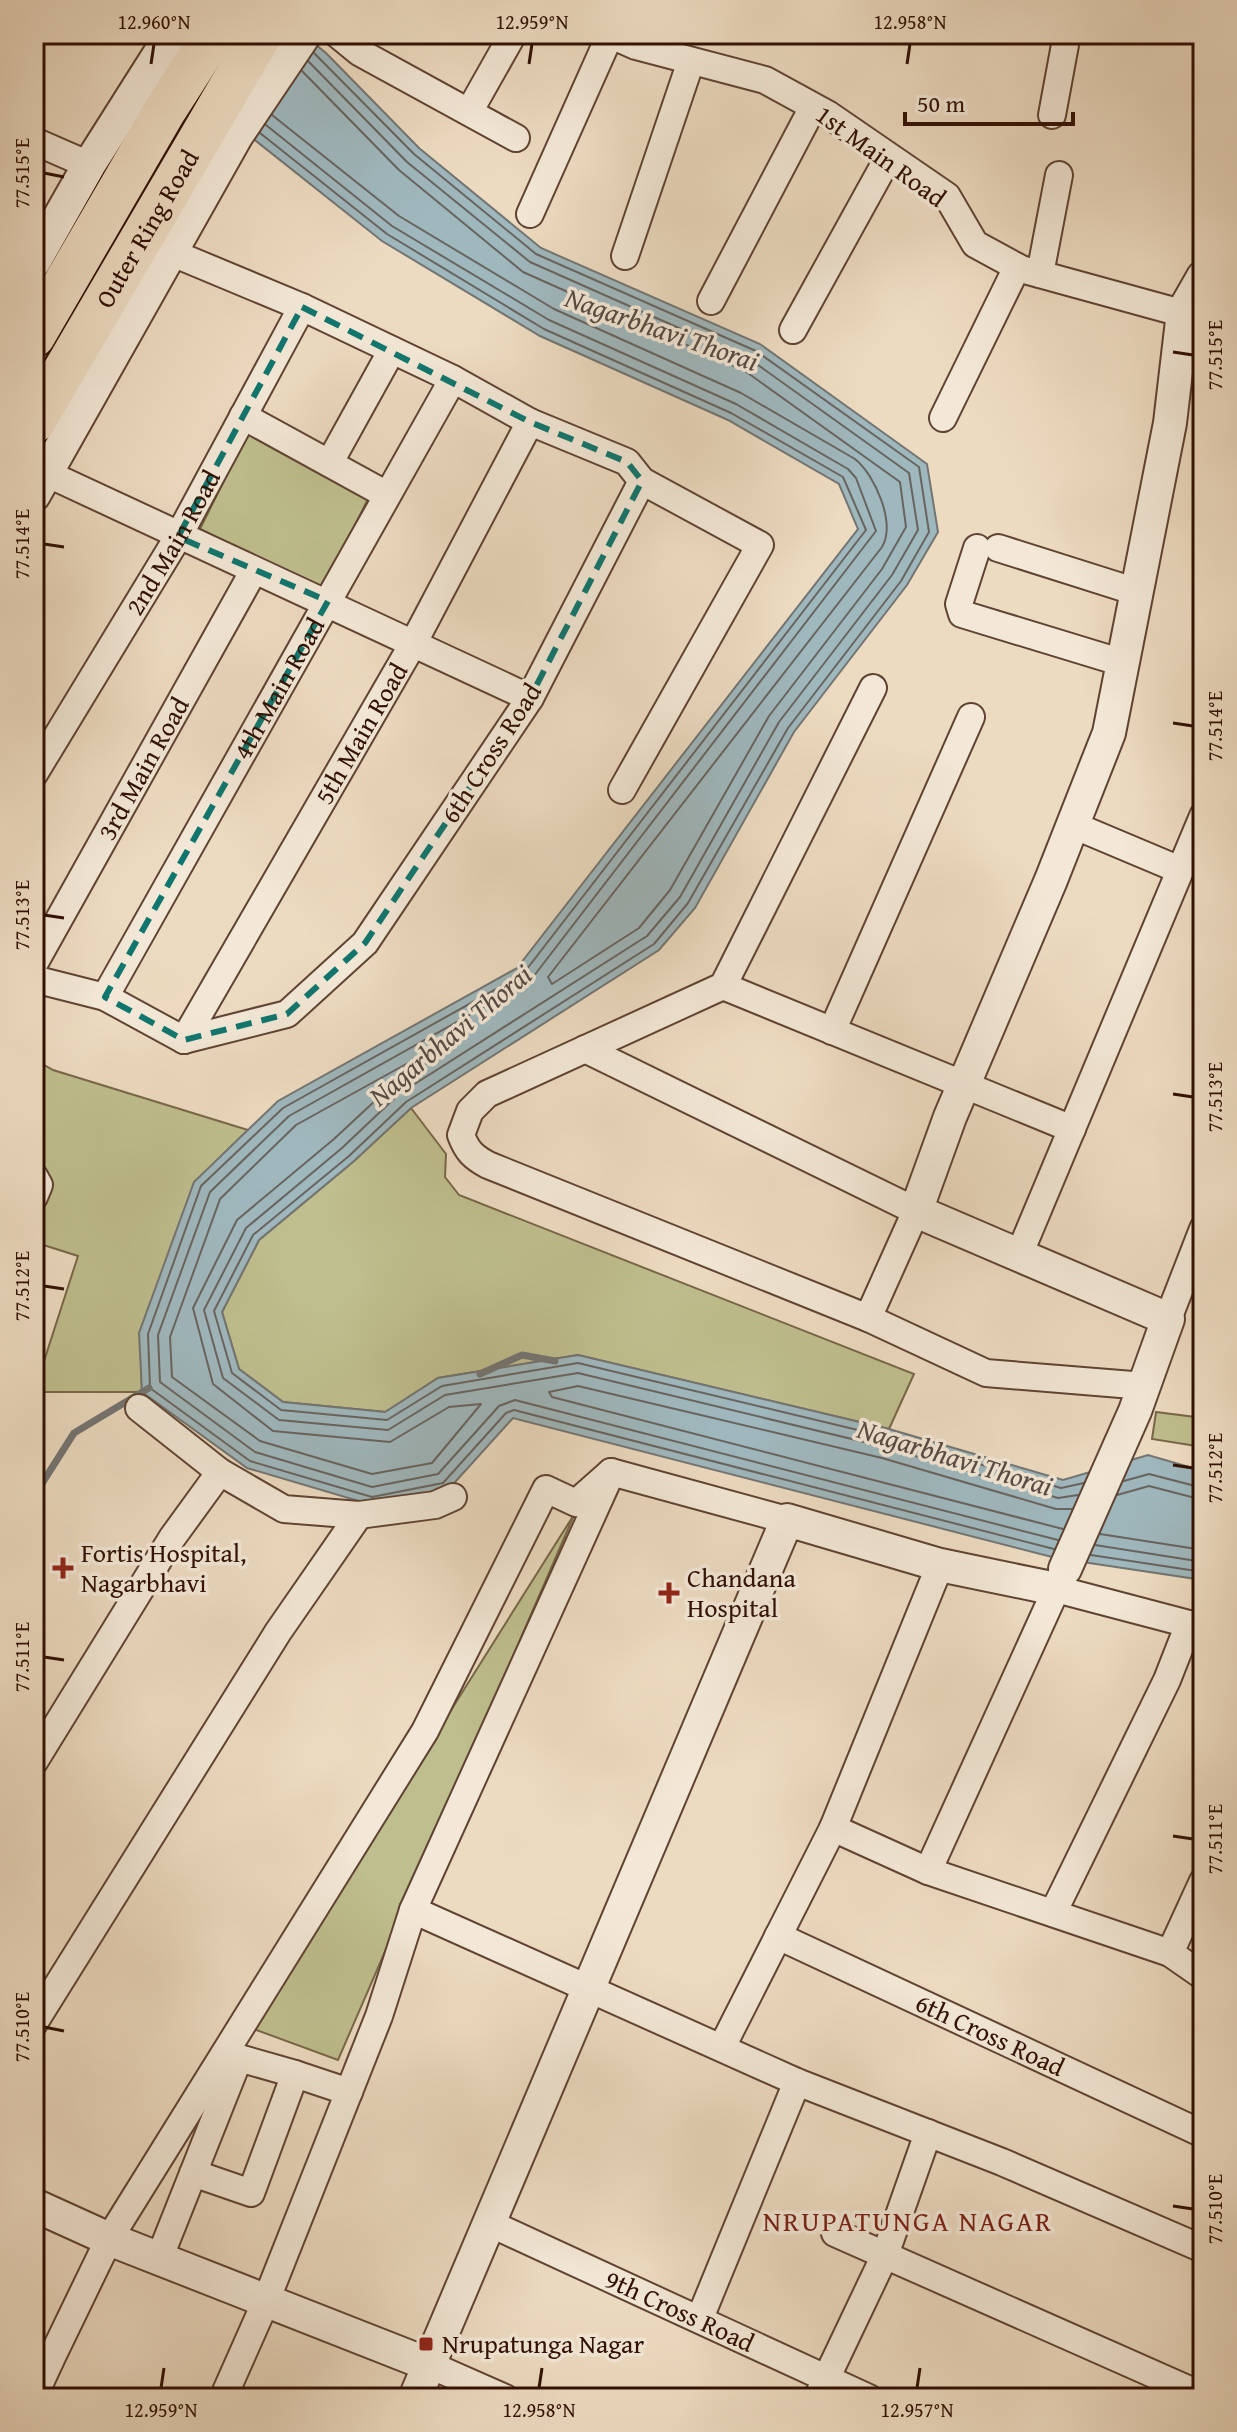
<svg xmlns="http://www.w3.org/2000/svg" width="1237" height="2432" font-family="'Gentium Book Plus',serif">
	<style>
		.green { fill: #bfbe8e; stroke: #786748; stroke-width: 2 }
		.water { fill: #9fb8be; stroke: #737573; stroke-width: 2 }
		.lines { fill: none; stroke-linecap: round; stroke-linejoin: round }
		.shore { stroke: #686460; stroke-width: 2 }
		.stream { stroke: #737573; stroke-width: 7 }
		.minor-casing { stroke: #5f4332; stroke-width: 30 }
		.tertiary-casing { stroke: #5f4332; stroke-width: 36 }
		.trunk-casing { stroke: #301003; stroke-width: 46 }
		.minor { stroke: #f3e8d7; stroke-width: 26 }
		.tertiary { stroke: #f3e8d7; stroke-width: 32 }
		.trunk { stroke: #eddbc1; stroke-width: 42 }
		.marked { fill: none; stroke: #0f766e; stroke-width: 6; stroke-dasharray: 16 10; stroke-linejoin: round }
		.ticks { fill: none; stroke: #301003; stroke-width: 3 }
		.poi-dot { fill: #8f2418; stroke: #f3e8d7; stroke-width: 3 }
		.labels { text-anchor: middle; stroke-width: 7; stroke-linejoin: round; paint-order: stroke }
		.street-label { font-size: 26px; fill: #301003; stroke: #f3e8d7 }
		.poi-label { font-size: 26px; fill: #301003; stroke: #f3e8d7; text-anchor: start }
		.water-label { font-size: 28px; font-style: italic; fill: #574b44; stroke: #f3e8d7 }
		.neighbourhood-label { font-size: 28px; letter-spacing: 2px; fill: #7a1f14; stroke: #f3e8d7 }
		.neatline { fill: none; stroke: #301003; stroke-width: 3 }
		.ticks-label { font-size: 20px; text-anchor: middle; fill: #301003 }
	</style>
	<rect width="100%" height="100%" fill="#eddbc1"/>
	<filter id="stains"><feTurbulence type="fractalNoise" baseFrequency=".0025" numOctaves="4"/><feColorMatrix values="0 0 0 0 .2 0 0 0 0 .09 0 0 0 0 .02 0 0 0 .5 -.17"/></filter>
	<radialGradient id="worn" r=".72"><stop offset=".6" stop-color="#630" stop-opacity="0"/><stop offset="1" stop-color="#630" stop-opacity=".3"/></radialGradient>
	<!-- green -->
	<g class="green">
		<path d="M257,414L379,477L322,591L200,529Z"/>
		<path d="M34,1059L53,1070L248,1130L194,1183L140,1333L142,1392H34L78,1256L34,1242V1218L40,1192L34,1183Z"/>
		<path d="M411,1108L446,1154L445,1177L459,1195L914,1374L889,1429L578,1355L438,1378L386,1412L283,1402L239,1369L222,1312L259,1240L354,1161Z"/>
		<path d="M1156,1412L1203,1418V1447L1152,1439Z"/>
		<path d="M575,1513L338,2060L251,2028Z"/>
	</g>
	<!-- water -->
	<path class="water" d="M150,34H303L326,53L419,148L541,248L760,344L927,464L938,532L907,585L794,732L695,908L659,950L411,1108L354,1161L259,1240L222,1312L239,1369L283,1402L385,1412L438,1378L578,1355L889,1429L1063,1480L1148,1455L1203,1471V1580L1056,1558L513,1418L447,1491L372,1505L247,1468L142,1392L139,1333L194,1182L278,1101L517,968L858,529L839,484L728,420L540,336L382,241L251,137Z"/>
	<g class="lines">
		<!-- shore -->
		<g class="shore">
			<path d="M314,53L414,154L536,254L756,351L919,467L929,532L901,581L788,728L688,903L654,944L406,1102L349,1156L253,1235L214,1311L232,1373L281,1410L387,1420L442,1386L578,1363L887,1437L1061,1488L1084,1483"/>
			<path d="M308,61L407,162L530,262L751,360L909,473L918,530L892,575L779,722L680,897L647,936L399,1094L342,1148L246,1228L204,1310L223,1378L279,1420L388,1430L445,1395L578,1373L885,1447L1058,1498L1078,1495"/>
			<path d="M272,115L399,216L554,309L741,393L855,459C875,475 896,523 882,547L548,977L552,984L639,928L670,890L769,716L882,569L906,527L900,482L745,371L523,272L399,170L302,71"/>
			<path d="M266,125L392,226L549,320L736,404L848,469L856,478L876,531L530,981L289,1116L210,1192L158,1335L160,1382L255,1452L372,1487L438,1474L499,1406L515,1400L1058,1540"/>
			<path d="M260,133L387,234L544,329L731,413L843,477L866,530L523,974L283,1108L201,1186L148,1334L150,1388L250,1461L372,1497L443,1483L506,1413L514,1410L1054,1549"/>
			<path d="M435,1048L440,1049V1055L392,1085L334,1139L237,1220L193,1308L213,1384L273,1431L390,1442L449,1407L481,1404L432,1463L372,1474L260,1441L172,1377L170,1337L220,1199L296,1125Z"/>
			<path d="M1124,1481L1149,1474L1203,1488"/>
			<path d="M1117,1495L1149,1486L1203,1500"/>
			<path d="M1063,1529L552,1397L549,1392L578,1386L882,1458L1056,1509H1072"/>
			<path d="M1100,1534L1203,1550"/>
			<path d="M1095,1545L1203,1562"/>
			<path d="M1091,1555L1203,1572"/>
		</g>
		<!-- stream -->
		<g class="stream">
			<path d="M480,1374L522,1355L555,1361"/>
			<path d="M34,1496L74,1433L149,1388"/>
		</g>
		<defs>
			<g id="minor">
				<path d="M337,34L359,52L516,138"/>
				<path d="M609,34L636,46L765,80L829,115L947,196L975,244L1021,269L1203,319"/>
				<path d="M469,112L513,34"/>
				<path d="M1052,115L1067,34"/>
				<path d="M34,141L89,165"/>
				<path d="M530,214L610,35"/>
				<path d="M170,252L302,307L453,379L530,422L627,462L642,481L530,698L365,943L287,1014L184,1040"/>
				<path d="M625,256L691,61"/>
				<path d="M1040,274L1059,175"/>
				<path d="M711,301L813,107"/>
				<path d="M793,330L888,158"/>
				<path d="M243,416L387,495"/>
				<path d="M943,418L1017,267"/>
				<path d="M330,462L392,350"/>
				<path d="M46,473L530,698"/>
				<path d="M977,548L959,604L962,614L1123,663"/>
				<path d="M998,548L1137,592"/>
				<path d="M873,688L723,986L487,1094L470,1111L461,1135C467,1151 473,1157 488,1165L868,1318L986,1373L1145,1386"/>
				<path id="s1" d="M34,774L178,537L302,307"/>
				<path d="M622,790L760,545L642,481"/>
				<path d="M1073,825L1180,870"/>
				<path id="s2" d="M34,964L253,572"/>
				<path d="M34,979L105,997L184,1040"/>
				<path d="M723,986L1072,1129"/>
				<path id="s3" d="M105,997L453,379"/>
				<path d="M832,1031L971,717"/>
				<path id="s4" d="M184,1040L414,642L530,422"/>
				<path d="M585,1049L916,1211L868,1318"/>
				<path d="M34,1176L39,1185L34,1197"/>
				<path d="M1019,1255L1203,816"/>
				<path d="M1168,1319L1203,1229"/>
				<path d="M139,1408L220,1472L284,1509L359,1515L435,1505L453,1497"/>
				<path d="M611,1472L787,1520"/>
				<path d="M1056,1589L1189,1624"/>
				<path d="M34,1762L172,1538L220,1472"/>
				<path d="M833,1828L928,1871L1170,1953L1203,1976"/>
				<path d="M928,1871L1064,1572"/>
				<path d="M413,1910L797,2082L1002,2162L1203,2249"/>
				<path d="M1053,1913L1167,1680L1189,1624L1203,1628"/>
				<path id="s5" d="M778,1936L1203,2134"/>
				<path d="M1170,1953L1203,1881"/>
				<path d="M34,2023L278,1632L359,1515"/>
				<path d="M722,2047L833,1828L940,1565"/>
				<path d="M295,2074L349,2092"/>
				<path id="s6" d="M489,2223L869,2398"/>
				<path d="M835,2233L1203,2396"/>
				<path d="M159,2259L239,2058L295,2074L251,2193L193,2173"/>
				<path d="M700,2318L797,2082"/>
				<path d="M34,2354L50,2361L109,2239L425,1731L546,1489L576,1503L611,1472"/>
				<path d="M430,2365L505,2398"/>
				<path d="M34,2396L50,2361"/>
				<path d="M223,2398L266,2301L379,2016L413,1910L608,1480"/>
				<path d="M817,2398L885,2255L928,2133"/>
			</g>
			<g id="tertiary">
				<path d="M34,262L89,165L172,34"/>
				<path d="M34,495L237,135L305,34"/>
				<path d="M1065,1569L1135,1411L1168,1319L916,1211L950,1117L1051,880L1109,733L1170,423L1183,312L1203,277"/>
				<path d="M34,2205L109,2239L430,2365"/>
				<path d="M415,2398L787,1520L940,1565L1056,1589"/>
			</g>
			<g id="trunk">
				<path d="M34,336L164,112L214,34"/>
				<path id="s7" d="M34,422L261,34"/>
			</g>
		</defs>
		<!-- minor casing -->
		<use href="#minor" class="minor-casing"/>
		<!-- tertiary casing -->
		<use href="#tertiary" class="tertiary-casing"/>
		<!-- trunk casing -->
		<use href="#trunk" class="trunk-casing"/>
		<!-- minor -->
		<use href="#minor" class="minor"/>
		<!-- tertiary -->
		<use href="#tertiary" class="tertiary"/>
		<!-- trunk -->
		<use href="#trunk" class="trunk"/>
	</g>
	<!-- marked area -->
	<path class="marked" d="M302,307L530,422L627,462L642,481L530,698L365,943L287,1014L184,1040L105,997L328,601L178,537Z"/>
	<!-- ticks -->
	<path class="ticks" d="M151,64L154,44M529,64L532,44M907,64L910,44M44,173L64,177M1173,352L1193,355M44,544L64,547M1173,723L1193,726M44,915L64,918M1173,1094L1193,1097M44,1286L64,1289M1173,1465L1193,1468M44,1657L64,1660M1173,1836L1193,1839M44,2027L64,2031M1173,2206L1193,2209M161,2388L164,2368M539,2388L542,2368M917,2388L920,2368"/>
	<!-- markers -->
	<g class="poi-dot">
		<path d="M59 1556h8v8h8v8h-8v8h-8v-8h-8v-8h8z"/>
		<path d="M665 1581h8v8h8v8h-8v8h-8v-8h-8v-8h8z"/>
		<rect x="418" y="2336" width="16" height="16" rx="4"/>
	</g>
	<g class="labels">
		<!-- street labels -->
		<g class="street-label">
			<text transform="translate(881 156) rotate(36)" y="9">1st Main Road</text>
			<text dy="9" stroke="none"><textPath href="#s7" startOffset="224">Outer Ring Road</textPath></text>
			<text dy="9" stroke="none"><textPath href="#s1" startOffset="270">2nd Main Road</textPath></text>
			<text dy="9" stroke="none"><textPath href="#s3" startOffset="354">4th Main Road</textPath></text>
			<text dy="9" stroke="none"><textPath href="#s4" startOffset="354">5th Main Road</textPath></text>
			<text transform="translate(491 753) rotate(-57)" y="9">6th Cross Road</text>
			<text dy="9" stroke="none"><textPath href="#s2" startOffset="224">3rd Main Road</textPath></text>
			<text dy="9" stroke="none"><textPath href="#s5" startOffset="234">6th Cross Road</textPath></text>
			<text dy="9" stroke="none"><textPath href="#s6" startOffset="210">9th Cross Road</textPath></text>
		</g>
		<!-- poi labels -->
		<g class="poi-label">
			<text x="81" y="1562">Fortis Hospital,<tspan x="81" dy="30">Nagarbhavi</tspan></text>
			<text x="687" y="1587">Chandana<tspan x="687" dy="30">Hospital</tspan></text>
			<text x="442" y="2353">Nrupatunga Nagar</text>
		</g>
		<!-- water labels -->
		<g class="water-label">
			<text transform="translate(662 329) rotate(19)" y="10">Nagarbhavi Thorai</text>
			<text transform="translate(450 1035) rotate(-40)" y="10">Nagarbhavi Thorai</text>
			<text transform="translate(955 1457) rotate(17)" y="10">Nagarbhavi Thorai</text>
		</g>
		<!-- neighbourhood labels -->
		<g class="neighbourhood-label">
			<text x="908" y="2231">NRUPATUNGA NAGAR</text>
		</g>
	</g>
	<!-- margin -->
	<rect width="1237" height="2432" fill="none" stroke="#eddbc1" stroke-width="88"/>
	<!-- scale -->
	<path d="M905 112v12h168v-12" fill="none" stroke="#301003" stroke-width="4"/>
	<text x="917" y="112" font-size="24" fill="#301003" stroke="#f3e8d7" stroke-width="6" paint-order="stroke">50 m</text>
	<rect x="44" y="44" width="1149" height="2344" class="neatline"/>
	<g class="ticks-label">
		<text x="154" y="29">12.960°N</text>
		<text x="532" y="29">12.959°N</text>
		<text x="910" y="29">12.958°N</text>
		<text transform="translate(22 173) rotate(-90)" y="7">77.515°E</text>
		<text transform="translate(1215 355) rotate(-90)" y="7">77.515°E</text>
		<text transform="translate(22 544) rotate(-90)" y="7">77.514°E</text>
		<text transform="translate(1215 726) rotate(-90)" y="7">77.514°E</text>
		<text transform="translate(22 915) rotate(-90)" y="7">77.513°E</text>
		<text transform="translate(1215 1097) rotate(-90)" y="7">77.513°E</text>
		<text transform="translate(22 1286) rotate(-90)" y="7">77.512°E</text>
		<text transform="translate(1215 1468) rotate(-90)" y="7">77.512°E</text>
		<text transform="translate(22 1657) rotate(-90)" y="7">77.511°E</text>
		<text transform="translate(1215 1839) rotate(-90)" y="7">77.511°E</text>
		<text transform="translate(22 2027) rotate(-90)" y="7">77.510°E</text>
		<text transform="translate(1215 2209) rotate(-90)" y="7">77.510°E</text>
		<text x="161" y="2417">12.959°N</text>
		<text x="539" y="2417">12.958°N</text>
		<text x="917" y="2417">12.957°N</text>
	</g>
	<rect width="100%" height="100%" filter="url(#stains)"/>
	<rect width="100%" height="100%" fill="url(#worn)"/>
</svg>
